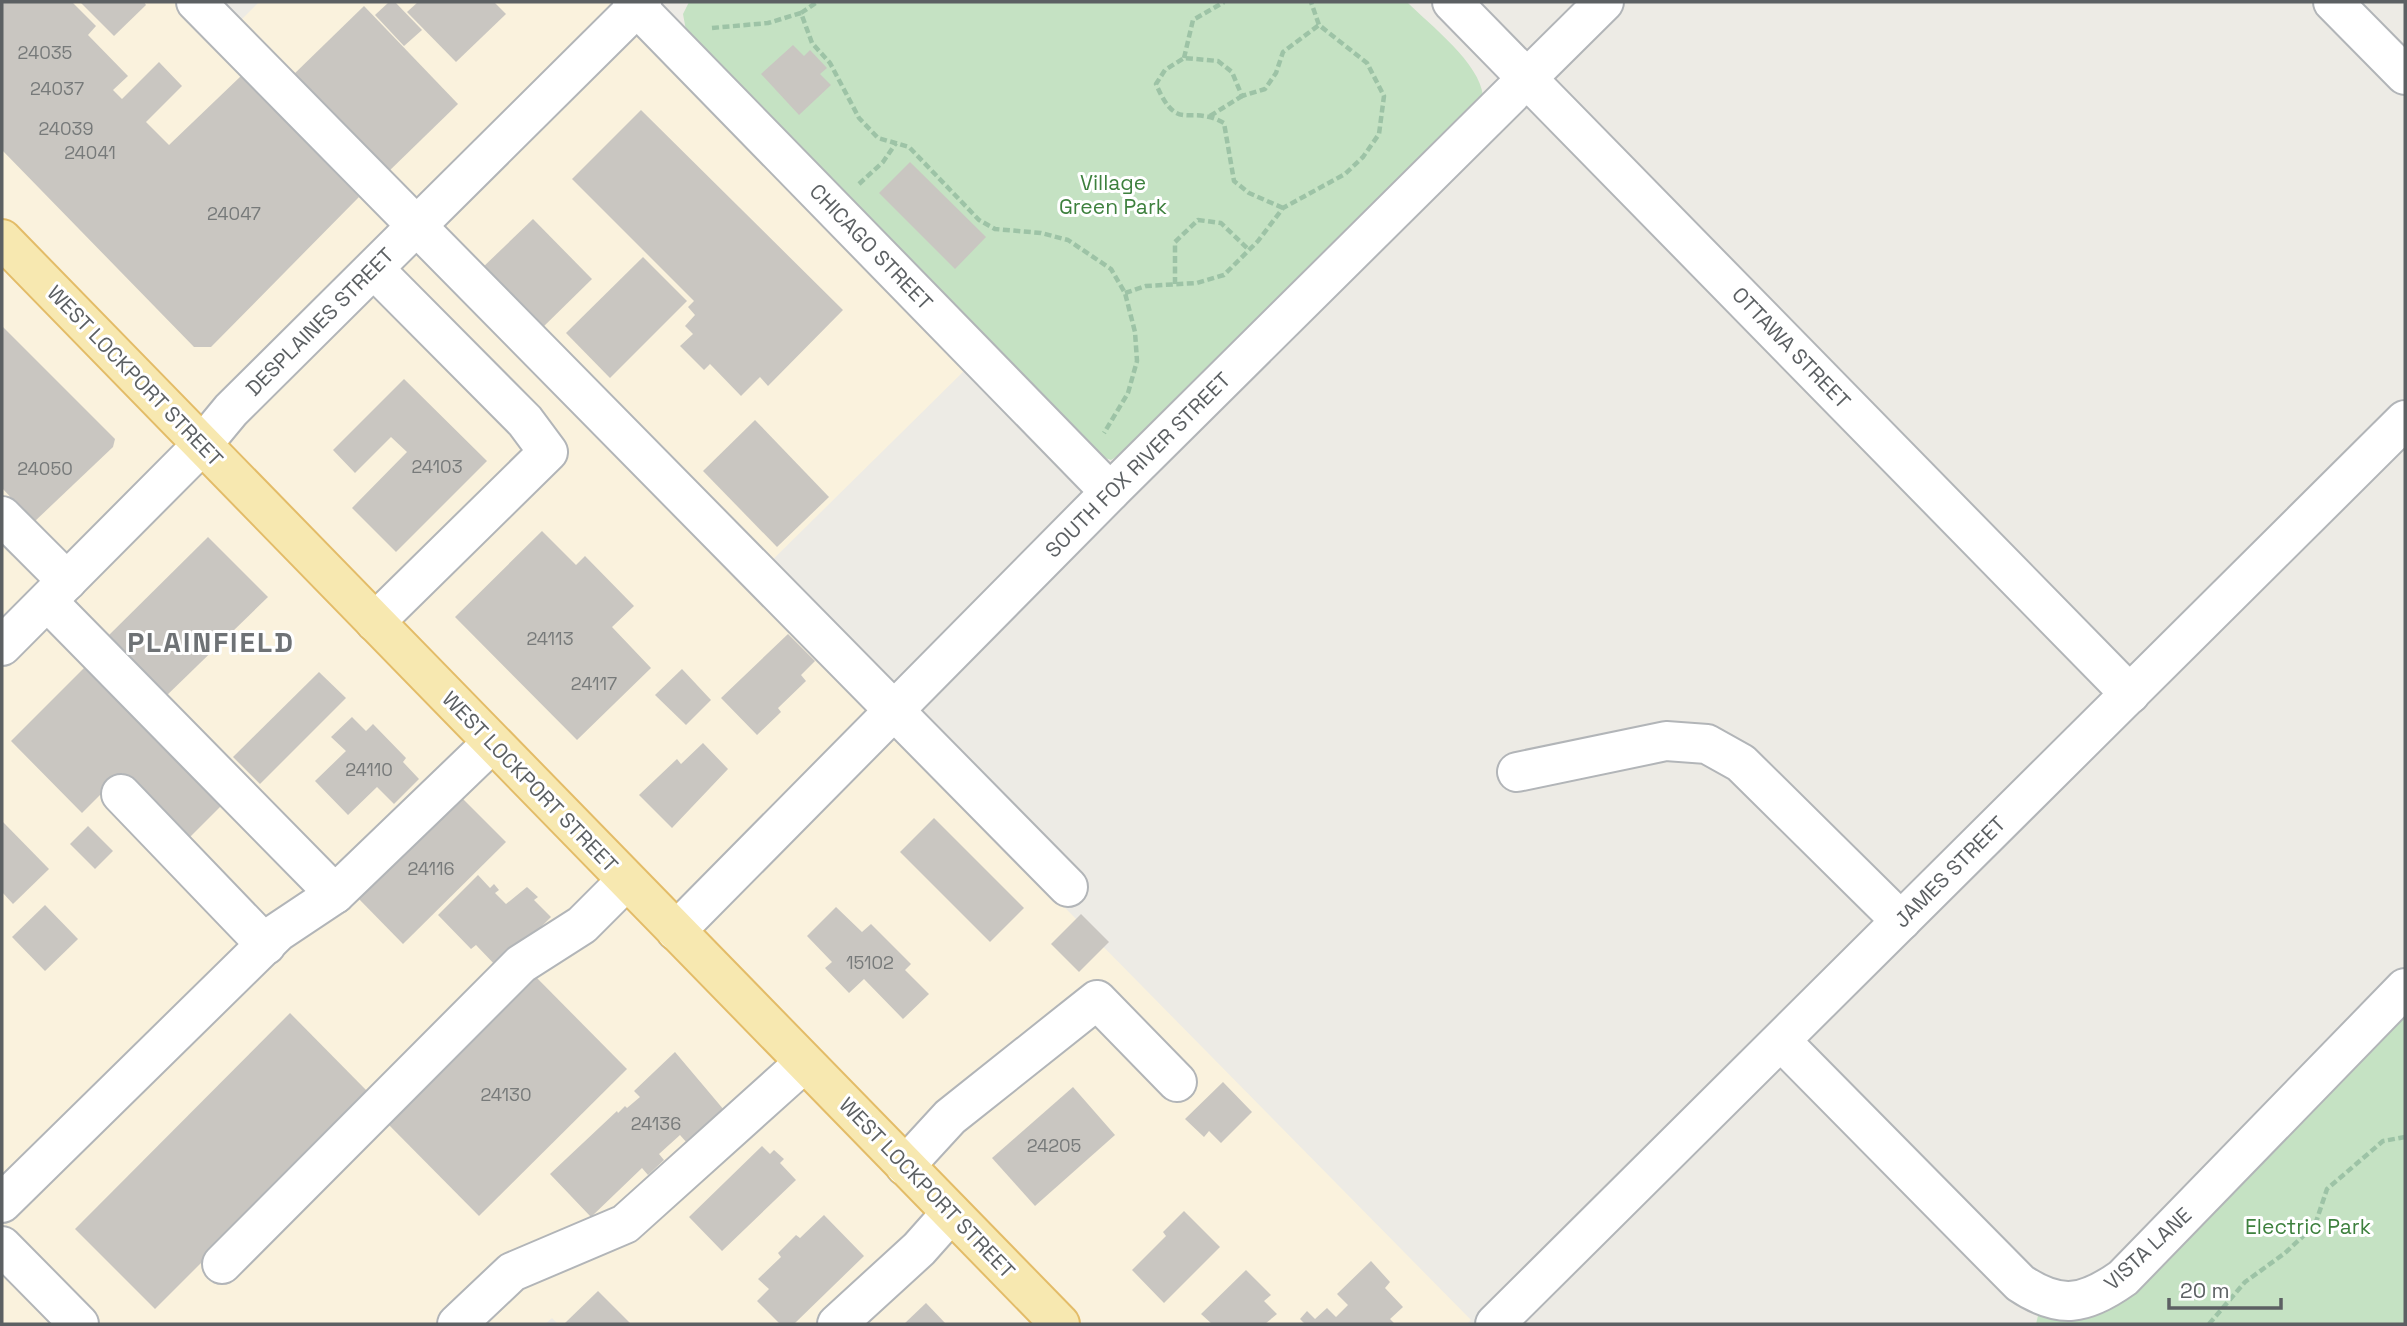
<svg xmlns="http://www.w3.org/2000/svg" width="2407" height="1326" font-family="'Space Grotesk',sans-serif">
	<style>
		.commercial { fill: #faf2dd }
		.green { fill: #c5e2c3 }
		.building { fill: #c9c6c1 }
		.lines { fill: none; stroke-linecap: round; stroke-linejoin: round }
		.minor-casing { stroke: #b2b5b8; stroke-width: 42 }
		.major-casing { stroke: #e3bc68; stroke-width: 42 }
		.path { stroke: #9dc3a6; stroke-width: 4.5; stroke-dasharray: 7 3.5; stroke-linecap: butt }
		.minor { stroke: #fff; stroke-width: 38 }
		.major { stroke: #f7e8b0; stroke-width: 38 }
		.labels { text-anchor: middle; stroke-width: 6; stroke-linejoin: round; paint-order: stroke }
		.number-label { font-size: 18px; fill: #777a7a }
		.park-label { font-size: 21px; fill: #3e813e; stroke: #fff }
		.street-label { font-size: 21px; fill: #5c6063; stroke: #fff }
		.district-label { font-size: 28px; font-weight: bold; letter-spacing: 2px; fill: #6e7275; stroke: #fff }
	</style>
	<rect width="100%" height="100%" fill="#edebe5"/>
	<!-- commercial -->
	<g class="commercial">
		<path d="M2,2H211L235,26L259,2H615L971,364L747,585L1471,1320L1467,1324H1079L2,227Z"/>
		<path d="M2,263L1038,1324H558L552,1318L545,1324H2Z"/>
	</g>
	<!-- green -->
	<g class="green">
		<path d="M689,2H1407C1430,25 1480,63 1483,96L1131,448L1111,460L1099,456L687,36L683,14Z"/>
		<path d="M2405,988V1324H2036L2041,1303L2074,1302Z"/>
	</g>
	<!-- building -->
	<g class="building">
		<path d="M2,2H72L96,26L88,35L128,76L113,90L122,99L159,62L182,86L146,122L169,145L241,76L359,197L211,347H194L2,150Z"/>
		<path d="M80,2H144L146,5L114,36Z"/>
		<path d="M389,2H395L422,30L404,46L375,15Z"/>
		<path d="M418,2H494L506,14L456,62L407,12Z"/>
		<path d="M364,6L458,104L386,174L291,77Z"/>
		<path d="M793,45L804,56L810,50L827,68L820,74L831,85L799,115L761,74Z"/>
		<path d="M641,110L843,310L768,386L760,377L741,396L710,364L704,370L680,346L693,334L685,326L695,315L688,307L694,301L572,179Z"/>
		<path d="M910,162L986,237L955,269L879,193Z"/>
		<path d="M533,219L592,279L538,332L479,271Z"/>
		<path d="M643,257L687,301L610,378L566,333Z"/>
		<path d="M2,326L115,439L113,447L34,522L2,488Z"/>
		<path d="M404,379L487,461L396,552L352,508L407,452L391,437L355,473L333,450Z"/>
		<path d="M755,420L829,497L777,547L703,471Z"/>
		<path d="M542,531L576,565L585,556L634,606L612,627L651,668L577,740L455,617Z"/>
		<path d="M208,537L268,597L162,700L104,640Z"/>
		<path d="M788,634L815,661L801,675L806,681L778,708L781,712L757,735L721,698Z"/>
		<path d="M90,662L227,800L188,839L122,773L82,813L11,741Z"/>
		<path d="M682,669L711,700L686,725L655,695Z"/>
		<path d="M319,672L346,698L260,784L233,757Z"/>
		<path d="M352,717L366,731L373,724L406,758L403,762L419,779L394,804L377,787L348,815L315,781L346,751L331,737Z"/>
		<path d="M703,743L728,769L672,828L639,795L677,759L681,764Z"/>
		<path d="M459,795L506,842L403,944L357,897Z"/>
		<path d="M934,818L1024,908L990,942L900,852Z"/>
		<path d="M2,821L49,869L13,904L2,892Z"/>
		<path d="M88,826L113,851L95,869L70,844Z"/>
		<path d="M478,875L490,888L494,884L499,890L495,893L506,904L527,887L538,897L534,900L551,917L499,969L476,945L471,949L438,915Z"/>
		<path d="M45,905L78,939L45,971L12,937Z"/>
		<path d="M836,907L862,932L871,924L911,964L905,970L929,994L903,1019L864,979L849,993L825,968L832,962L807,936Z"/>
		<path d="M1081,914L1109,942L1079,972L1051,944Z"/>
		<path d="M532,973L627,1069L479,1216L384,1120Z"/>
		<path d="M290,1013L370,1094L155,1309L75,1229Z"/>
		<path d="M675,1052L724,1110L688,1144L680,1135L659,1154L664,1160L648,1175L642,1168L591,1217L550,1174L617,1111L618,1113L625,1106L627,1108L640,1097L634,1091Z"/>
		<path d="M1223,1082L1252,1112L1221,1143L1209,1131L1204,1137L1185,1119Z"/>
		<path d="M1073,1087L1115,1135L1035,1206L992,1158Z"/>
		<path d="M762,1146L770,1154L774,1150L784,1159L780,1163L796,1180L722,1251L689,1217Z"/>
		<path d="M1184,1211L1220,1247L1164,1303L1132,1270L1166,1236L1163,1232Z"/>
		<path d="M824,1215L864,1256L794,1324H780L757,1301L769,1289L758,1279L781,1257L778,1253L796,1235L800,1238Z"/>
		<path d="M1371,1261L1390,1282L1385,1288L1403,1307L1390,1319L1395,1324H1305L1300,1319L1307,1311L1315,1319L1327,1308L1336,1317L1348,1305L1337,1294Z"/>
		<path d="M1246,1270L1271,1295L1264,1301L1277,1314L1265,1324H1212L1201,1314Z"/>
		<path d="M598,1291L631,1324H564Z"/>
		<path d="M926,1303L946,1324H904Z"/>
	</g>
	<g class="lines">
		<defs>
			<g id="minor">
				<path d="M196,2L1068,887"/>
				<path d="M632,2L1110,492"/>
				<path d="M1452,2L2130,694"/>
				<path d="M2333,2L2405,75"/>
				<path d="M374,269L525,421L548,452L375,622"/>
				<path d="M2,516L67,581"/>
				<path d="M48,602L335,894L492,743"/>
				<path d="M2,646L202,445L231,410L642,2"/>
				<path d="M1517,772L1666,741L1707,744L1741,763L1901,921"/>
				<path d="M121,794L266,945"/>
				<path d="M676,931L1110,492L1604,2"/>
				<path d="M1781,1041L2020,1283C2060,1310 2085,1305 2123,1278L2405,988"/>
				<path d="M905,1166L950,1117L1097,1000L1177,1082"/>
				<path d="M2,1203L278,932L335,894"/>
				<path d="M2,1246L79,1324"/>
				<path d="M222,1264L521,964L582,925L626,881"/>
				<path d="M457,1324L512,1272L625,1224L804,1063"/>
				<path d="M837,1324L919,1249L951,1213"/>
				<path d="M1495,1324L2405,420"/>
			</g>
			<path id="major" d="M2,239L1060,1324"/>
		</defs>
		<!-- minor casing -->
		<use href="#minor" class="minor-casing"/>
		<!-- major casing -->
		<use href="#major" class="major-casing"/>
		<!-- path -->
		<g class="path">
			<path d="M801,13L817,2"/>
			<path d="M712,28L768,23L801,13L812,43L830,63L859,118L878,138L909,147L979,220L995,229L1041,233L1068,240L1111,269L1125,293L1135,332L1137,361L1128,393L1104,433"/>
			<path d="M1184,58L1193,20L1224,2"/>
			<path d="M1210,116L1242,96"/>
			<path d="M859,184L883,162L896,143"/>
			<path d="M1283,208L1249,193L1234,181L1224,123C1188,103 1178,135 1156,84L1165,70L1184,58L1218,61L1232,72L1242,96L1265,89L1276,73L1283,52L1319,25"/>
			<path d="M1175,284V242L1198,220L1221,223L1249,250"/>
			<path d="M1125,293L1146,286L1197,283L1224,275L1258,241L1283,208L1345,174L1363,157L1379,134L1384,96L1367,63L1319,25L1311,2"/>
			<path d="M2209,1324L2245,1282L2285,1253L2315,1225L2327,1189L2383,1141L2405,1137"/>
		</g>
		<!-- minor -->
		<use href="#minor" class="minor"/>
		<!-- major -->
		<use href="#major" class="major"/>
	</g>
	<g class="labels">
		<!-- number labels -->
		<g class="number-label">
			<text x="45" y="59">24035</text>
			<text x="57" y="95">24037</text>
			<text x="66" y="135">24039</text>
			<text x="90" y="159">24041</text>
			<text x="234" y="220">24047</text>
			<text x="437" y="473">24103</text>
			<text x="45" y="475">24050</text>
			<text x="550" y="645">24113</text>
			<text x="594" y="690">24117</text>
			<text x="369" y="776">24110</text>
			<text x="431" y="875">24116</text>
			<text x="870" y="969">15102</text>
			<text x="506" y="1101">24130</text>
			<text x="656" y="1130">24136</text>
			<text x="1054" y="1152">24205</text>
		</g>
		<!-- park labels -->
		<g class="park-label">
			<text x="1113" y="190">Village<tspan x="1113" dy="24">Green Park</tspan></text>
			<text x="2308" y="1234">Electric Park</text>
		</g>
		<!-- street labels -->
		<g class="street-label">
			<text transform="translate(871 247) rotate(46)" y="7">CHICAGO STREET</text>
			<text transform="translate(320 322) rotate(-45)" y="7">DESPLAINES STREET</text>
			<text transform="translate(1791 348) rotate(46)" y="7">OTTAWA STREET</text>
			<text transform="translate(135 376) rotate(46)" y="7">WEST LOCKPORT STREET</text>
			<text transform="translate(1138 465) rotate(-45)" y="7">SOUTH FOX RIVER STREET</text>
			<text transform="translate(530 782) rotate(46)" y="7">WEST LOCKPORT STREET</text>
			<text transform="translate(1950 872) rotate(-45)" y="7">JAMES STREET</text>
			<text transform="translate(927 1188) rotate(46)" y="7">WEST LOCKPORT STREET</text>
			<text transform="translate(2148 1249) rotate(-43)" y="7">VISTA LANE</text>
		</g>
		<!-- district labels -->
		<g class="district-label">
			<text x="211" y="652">PLAINFIELD</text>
		</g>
	</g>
	<!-- border -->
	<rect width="2407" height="1326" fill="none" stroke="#5c6063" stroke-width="7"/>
	<!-- scale -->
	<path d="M2169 1298v10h112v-10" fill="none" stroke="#5c6063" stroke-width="3.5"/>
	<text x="2180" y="1298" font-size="21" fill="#5c6063" stroke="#ffffff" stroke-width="5" paint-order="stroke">20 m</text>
</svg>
